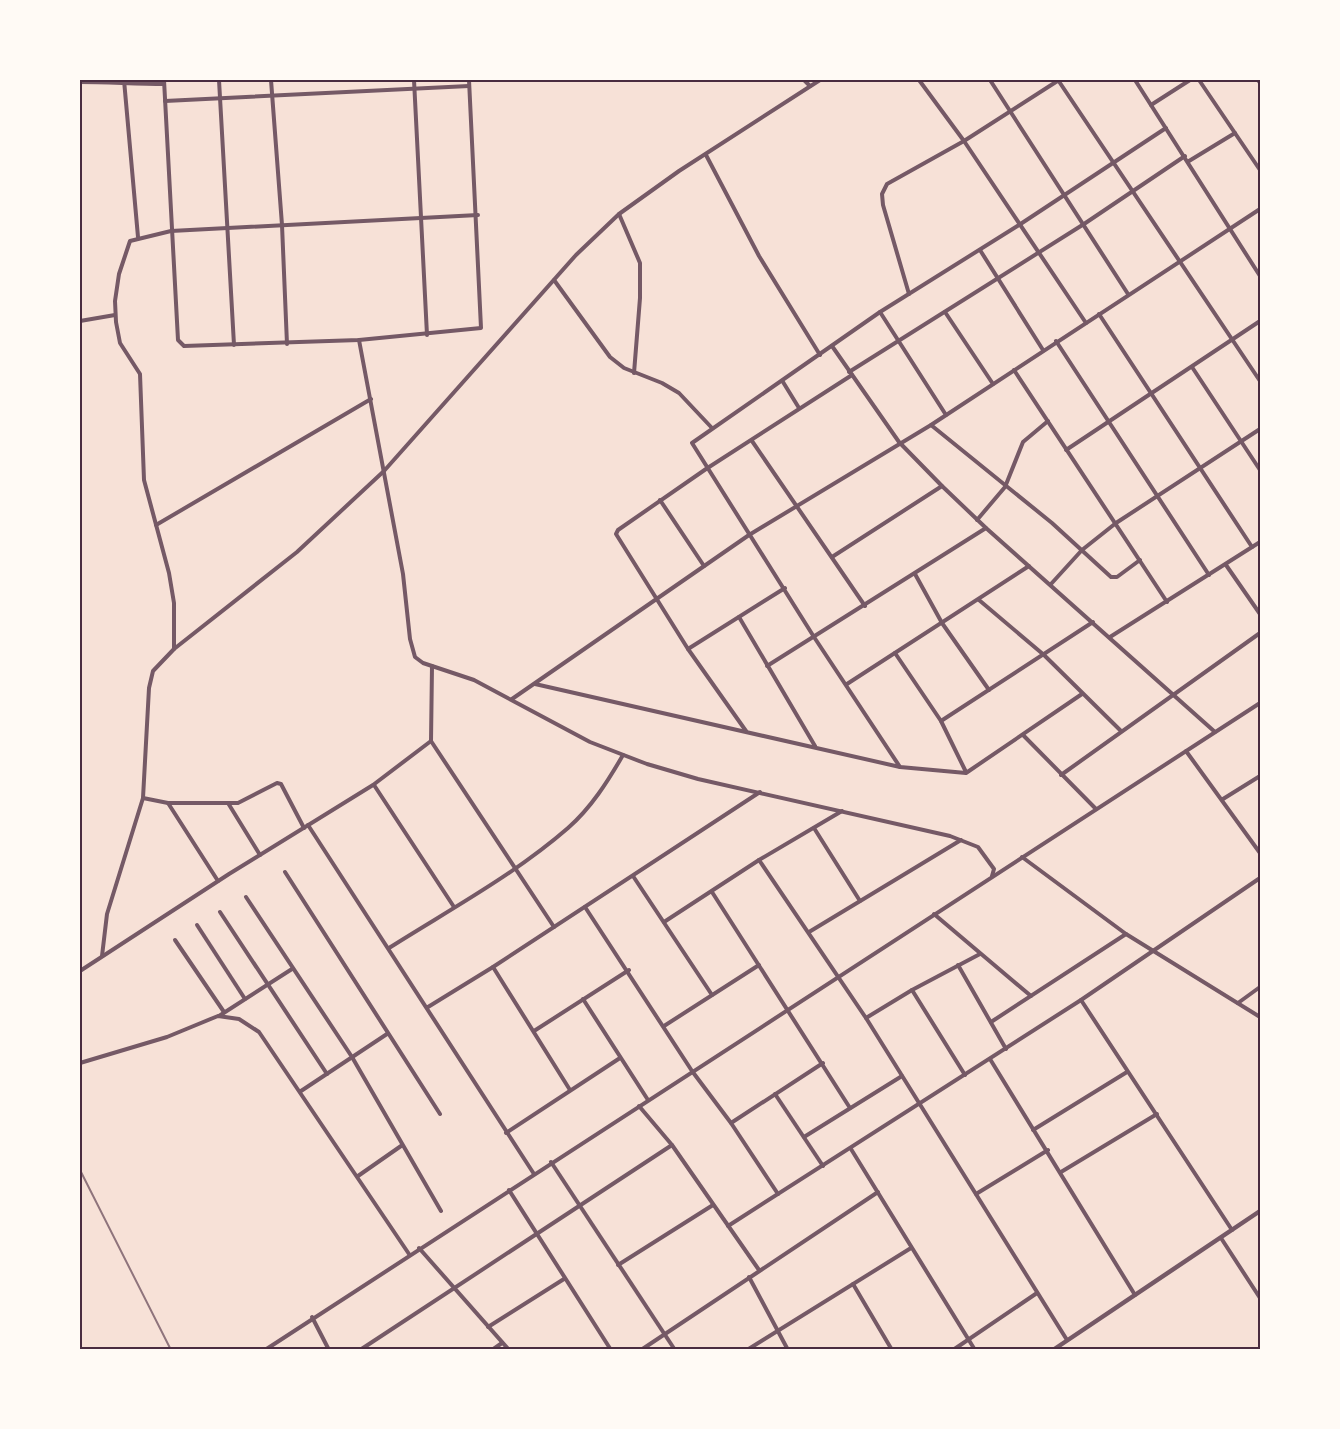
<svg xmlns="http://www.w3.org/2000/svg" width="1340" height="1429" font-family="'Fira Sans Condensed',sans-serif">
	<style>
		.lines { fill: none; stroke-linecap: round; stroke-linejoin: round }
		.minor { stroke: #755966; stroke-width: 4 }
		.tertiary { stroke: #755966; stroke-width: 4.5 }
		.rail { stroke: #8f747c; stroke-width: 2 }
		.neatline { fill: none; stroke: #4a2c40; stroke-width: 2 }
	</style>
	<rect width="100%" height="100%" fill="#f7e1d7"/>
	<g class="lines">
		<!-- minor -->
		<g class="minor">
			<path d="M124,80L138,237"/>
			<path d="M164,80L178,340L184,346L359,340L481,328L469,80"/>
			<path d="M219,80L234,345"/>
			<path d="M271,80L282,225L287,344"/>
			<path d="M414,80L427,335"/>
			<path d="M804,80L810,86"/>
			<path d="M919,80L964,141L1086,323"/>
			<path d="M990,80L1128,294"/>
			<path d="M1058,80L1260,381"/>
			<path d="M1135,80L1260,276"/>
			<path d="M1199,80L1260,170"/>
			<path d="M1258,80L1260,83"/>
			<path d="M80,82C108,82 136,84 164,84"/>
			<path d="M165,101L469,86"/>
			<path d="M1151,105L1190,80"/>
			<path d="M706,155L759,256L820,355"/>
			<path d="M1189,161L1235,133"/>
			<path d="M619,214L640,263V298L634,373"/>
			<path d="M980,250L1043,350"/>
			<path d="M554,280L610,357L624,368L662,383L679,393L712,428"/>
			<path d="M909,294L883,205L882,194L887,184L964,141L1059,80"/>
			<path d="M880,312L946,415"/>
			<path d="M945,312L993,384"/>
			<path d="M1099,314L1252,547"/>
			<path d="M80,321L115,315"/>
			<path d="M359,340L403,574L410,639L415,657L423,663L474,680L590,742L647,764L698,779L950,836L978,847L994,869L992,876"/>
			<path d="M1056,341L1209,575"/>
			<path d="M832,346L899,442L942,486L986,528L1215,732"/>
			<path d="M1192,367L1260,470"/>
			<path d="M1014,370L1167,602"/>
			<path d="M849,372L1084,224L1185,156"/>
			<path d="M783,382L799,408"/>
			<path d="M931,425L1052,523L1111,577H1117L1140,560"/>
			<path d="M752,441L865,606"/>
			<path d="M1066,450L1260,321"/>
			<path d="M660,500L704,566"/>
			<path d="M977,520L1005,487L1023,442L1048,421"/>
			<path d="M156,525L371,399"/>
			<path d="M832,557L942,486"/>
			<path d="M1226,565L1260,614"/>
			<path d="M915,574L942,623L989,690"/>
			<path d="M1051,584L1082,550L1116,523L1260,429"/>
			<path d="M979,600L1044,655L1121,731"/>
			<path d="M739,617L815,746"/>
			<path d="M1110,637L1260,542"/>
			<path d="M174,649V603L169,573L144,480L140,374L120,343L116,322L115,301L119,274L130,241L171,231L478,215"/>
			<path d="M688,649L785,588"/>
			<path d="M895,653L941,721L966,772"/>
			<path d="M767,666L986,528"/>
			<path d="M535,684L900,767L966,773L1082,694"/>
			<path d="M847,684L1029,566"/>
			<path d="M512,699L749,535L931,425L1260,209"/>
			<path d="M941,721L1093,622"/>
			<path d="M746,731L688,649L616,534L618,530L706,469L852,375"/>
			<path d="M1023,735L1096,809"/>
			<path d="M431,741L554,927"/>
			<path d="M1186,751L1260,853"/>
			<path d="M900,767L814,637L692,443L880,312L1019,225L1166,128"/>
			<path d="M1061,775L1260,633"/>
			<path d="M374,785L454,907"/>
			<path d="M143,798L168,803H238L277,783L281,784L304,828"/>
			<path d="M1223,799L1260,776"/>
			<path d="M168,803L218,881"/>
			<path d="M228,803L260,855"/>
			<path d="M308,825L534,1174"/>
			<path d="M814,828L860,901"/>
			<path d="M1022,857L1126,934L1260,1017"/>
			<path d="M759,860L866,1018L1067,1340"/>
			<path d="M285,872L440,1114"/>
			<path d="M633,876L712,995"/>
			<path d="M712,892L850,1108"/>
			<path d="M246,897L352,1057L441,1211"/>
			<path d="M585,907L692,1071L731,1123L778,1194"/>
			<path d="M220,912L327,1074"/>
			<path d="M934,914L1031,996"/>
			<path d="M664,922L759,860L842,811"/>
			<path d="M197,925L245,999"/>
			<path d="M809,932L961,840"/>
			<path d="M175,940L224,1012"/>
			<path d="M389,948C449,910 514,875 568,828C591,808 608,781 623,755"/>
			<path d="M102,956L107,914L143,798L149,688L153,671L174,649L297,552L384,471L576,255L619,214L679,171L820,80"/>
			<path d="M958,965L1006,1049"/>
			<path d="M493,967L570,1090"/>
			<path d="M80,971L229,874L373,785L431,741L432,666"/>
			<path d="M912,990L965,1075"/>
			<path d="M583,999L648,1100"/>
			<path d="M1081,1000L1232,1230"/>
			<path d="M1238,1003L1260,987"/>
			<path d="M428,1007L493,967L760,792"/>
			<path d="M219,1016L292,969"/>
			<path d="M866,1018L912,990L980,954"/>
			<path d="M991,1022L1126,934"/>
			<path d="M664,1026L759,965"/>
			<path d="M534,1031L629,970"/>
			<path d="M990,1059L1135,1295"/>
			<path d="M80,1063L167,1037L218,1016L239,1019L259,1032L409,1254"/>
			<path d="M301,1091L387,1034"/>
			<path d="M775,1094L823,1166"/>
			<path d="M639,1106L672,1145L759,1270"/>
			<path d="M731,1123L823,1063"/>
			<path d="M1033,1130L1127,1072"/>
			<path d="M506,1133L620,1058"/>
			<path d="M804,1137L902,1076"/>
			<path d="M851,1149L975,1350"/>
			<path d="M551,1162L675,1350"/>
			<path d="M1061,1172L1157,1114"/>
			<path d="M358,1176L401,1146"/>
			<path d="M509,1190L611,1350"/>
			<path d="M976,1194L1048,1150"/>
			<path d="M728,1226L1081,1000L1260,878"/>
			<path d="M1221,1238L1260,1298"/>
			<path d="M419,1248L509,1350"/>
			<path d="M618,1265L713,1205"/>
			<path d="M749,1277L788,1350"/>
			<path d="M853,1284L892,1350"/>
			<path d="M312,1317L329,1350"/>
			<path d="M488,1327L564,1279"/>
			<path d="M265,1350L1260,703"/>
			<path d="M360,1350L672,1145"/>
			<path d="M492,1350L502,1343"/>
			<path d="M641,1350L878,1192"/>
			<path d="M747,1350L911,1248"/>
			<path d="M953,1350L1037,1293"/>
		</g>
		<!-- tertiary -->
		<path class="tertiary" d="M1053,1350L1260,1211"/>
		<!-- rail -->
		<path class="rail" d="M80,1170L171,1350"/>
	</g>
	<!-- border -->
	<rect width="1340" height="1429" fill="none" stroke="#fffaf5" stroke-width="162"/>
	<rect x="81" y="81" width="1178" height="1267" class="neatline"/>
</svg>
